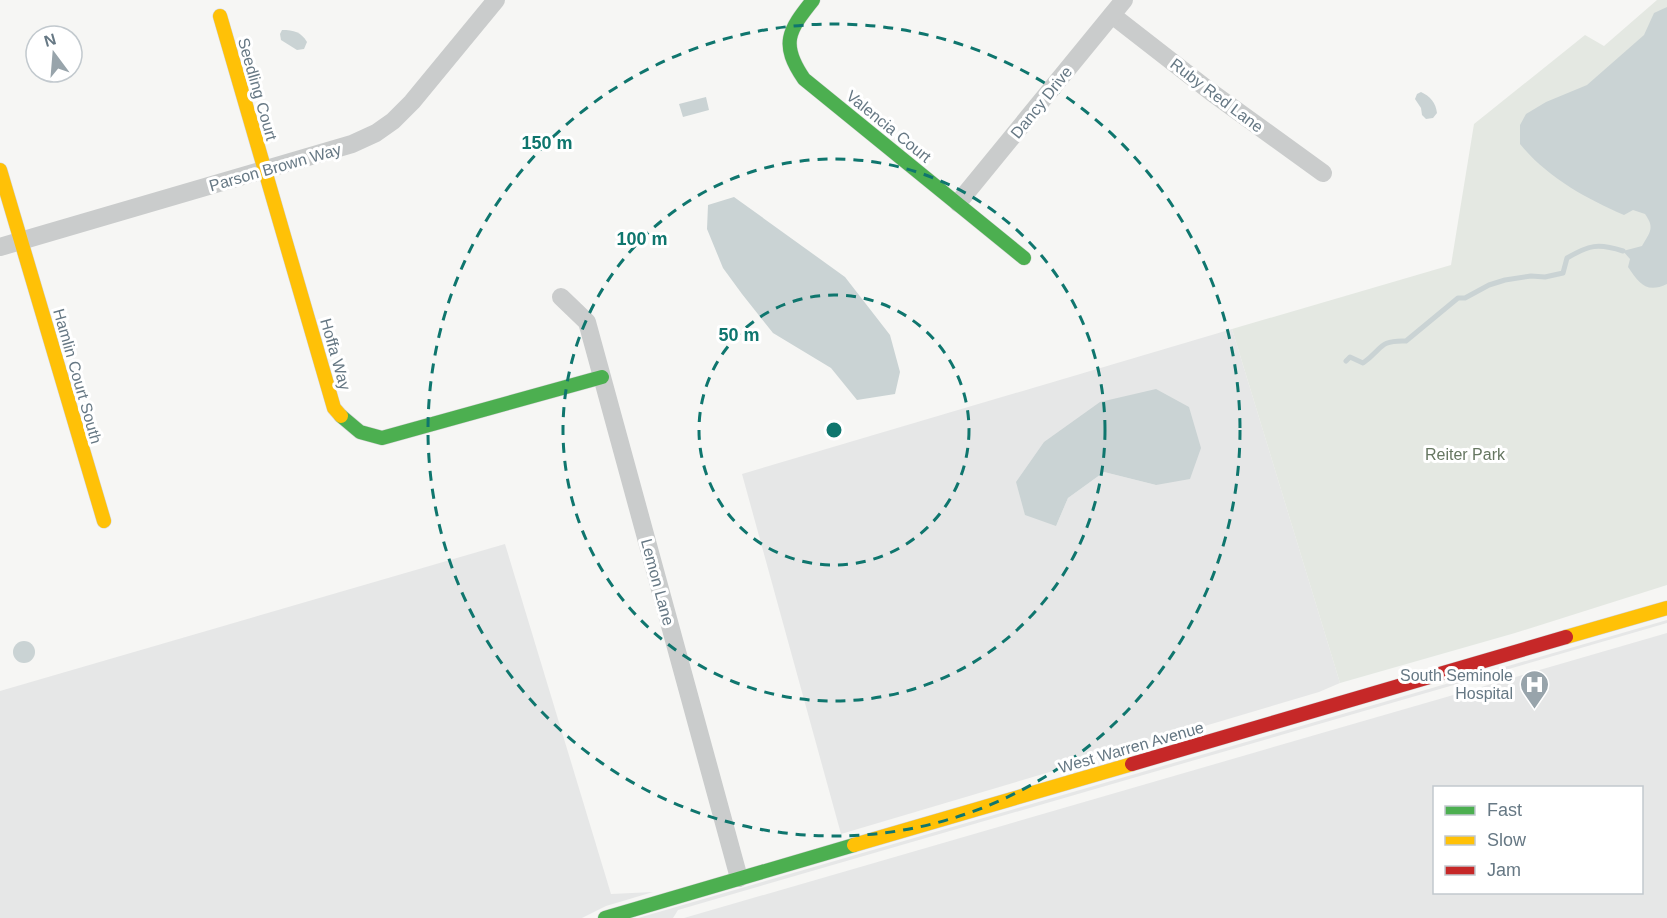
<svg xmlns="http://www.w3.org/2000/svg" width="1667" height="918" font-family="Helvetica,sans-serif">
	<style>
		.built { fill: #e6e7e7; fill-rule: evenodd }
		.green { fill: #e4e8e2 }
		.water { fill: #cad3d4 }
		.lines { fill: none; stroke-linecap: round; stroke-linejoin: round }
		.stream { stroke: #cad3d4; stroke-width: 5 }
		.fast-casing { stroke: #d2d3d4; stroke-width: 15 }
		.slow-casing { stroke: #d2d3d4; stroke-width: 15 }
		.jam-casing { stroke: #d2d3d4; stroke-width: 15 }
		.street { stroke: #cacccc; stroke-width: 18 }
		.fast { stroke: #4caf50; stroke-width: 14 }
		.slow { stroke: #ffc107; stroke-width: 14 }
		.jam { stroke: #c62828; stroke-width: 14 }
		.ring { fill: none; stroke: #0f766e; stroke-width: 3; stroke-dasharray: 10 8 }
		.labels { text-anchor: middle; stroke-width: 6; stroke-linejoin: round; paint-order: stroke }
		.street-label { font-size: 16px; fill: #667884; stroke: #fff }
		.park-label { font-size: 16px; fill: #667761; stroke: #fff }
		.poi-label { font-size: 16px; fill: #667884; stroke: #fff; text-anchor: end }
		.centre { fill: #0f766e; stroke: #fff; stroke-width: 3 }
		.ring-label { font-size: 18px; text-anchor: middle; font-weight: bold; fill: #0f766e; stroke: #fff; stroke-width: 6; stroke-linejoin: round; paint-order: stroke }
	</style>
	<rect width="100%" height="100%" fill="#f6f6f4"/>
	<!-- built -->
	<g class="built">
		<path d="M1232,329L1340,683L1319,692L841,834L742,474ZM1100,402L1156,485L1104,472L1068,498L1056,526Z"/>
		<path d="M505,544L611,894L653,892L606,906L582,918H0V691Z"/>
		<path d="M1667,620V623L678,910L673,918H638Z"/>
		<path d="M1667,633V918H684ZM1434,788H1642V892H1434Z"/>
	</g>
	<!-- green -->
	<path class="green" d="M1657,0H1667V585L1515,633L1340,683L1232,329L1451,265L1474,124L1585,35L1604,46Z"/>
	<!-- water -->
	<g class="water">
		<path d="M1667,7V284C1646,294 1639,283 1628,267L1630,259L1623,251L1642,246C1650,232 1655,228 1645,214L1633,210L1624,215C1585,198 1547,177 1520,144V125L1526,114L1546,102L1587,85L1644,35L1654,13Z"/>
		<path d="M282,30C294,30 301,32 307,42L304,49L297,50L281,40L280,34Z"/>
		<path d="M1421,92C1430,96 1436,103 1437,113L1433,118L1426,119L1422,115L1421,108L1415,99L1417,94Z"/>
		<path d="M706,97L709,110L683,117L679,104Z"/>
		<path d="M734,197L845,277L890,335L900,372L895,394L857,400L831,368L773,333L742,294L723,268L707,229L708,205Z"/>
		<path d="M1156,389L1189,407L1201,448L1190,479L1156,485L1104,472L1068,498L1056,526L1025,515L1016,482L1044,442L1100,402Z"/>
		<circle cx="24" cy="652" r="11"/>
	</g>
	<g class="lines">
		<!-- stream -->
		<path class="stream" d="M1346,361L1350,357L1363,363C1383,349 1378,340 1406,341L1458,298H1465L1489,285L1505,280L1531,276L1545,277L1563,273L1567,258C1589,245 1598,243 1623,251"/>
		<defs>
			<g id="fast">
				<path d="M813,0C788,31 780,44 804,79L1024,258"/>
				<path d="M341,416L360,432L382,438L602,377"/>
				<path d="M605,918L854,845"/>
			</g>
			<g id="slow">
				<path d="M220,16L334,408L341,416"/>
				<path d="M0,170L104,521"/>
				<path d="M1566,637L1667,608"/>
				<path d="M854,845L1132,764"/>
			</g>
			<path id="jam" d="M1132,764L1566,637"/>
		</defs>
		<!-- fast casing -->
		<use href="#fast" class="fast-casing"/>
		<!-- slow casing -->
		<use href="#slow" class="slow-casing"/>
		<!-- jam casing -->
		<use href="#jam" class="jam-casing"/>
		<!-- street -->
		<g class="street">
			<path d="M1112,15L1211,92L1323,173"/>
			<path d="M958,203L1124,0"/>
			<path d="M0,247L352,144L376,133L393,121L412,102L496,0"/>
			<path d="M561,297L587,322L739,878"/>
		</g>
		<!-- fast -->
		<use href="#fast" class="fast"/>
		<!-- slow -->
		<use href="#slow" class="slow"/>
		<!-- jam -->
		<use href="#jam" class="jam"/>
	</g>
	<!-- distance rings -->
	<g class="ring">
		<circle cx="834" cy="430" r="135"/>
		<circle cx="834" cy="430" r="271"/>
		<circle cx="834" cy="430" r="406"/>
	</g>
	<!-- icons -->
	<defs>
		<symbol id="hospital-pin" viewBox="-11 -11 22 30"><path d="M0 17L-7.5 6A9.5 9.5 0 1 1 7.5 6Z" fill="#98a4ab" stroke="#fff"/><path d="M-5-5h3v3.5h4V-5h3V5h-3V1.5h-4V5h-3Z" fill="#fff"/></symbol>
	</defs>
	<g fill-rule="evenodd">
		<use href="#hospital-pin" x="1518" y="668" width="33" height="45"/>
	</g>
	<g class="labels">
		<!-- street labels -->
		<g class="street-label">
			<text transform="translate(258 89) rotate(74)" y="6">Seedling Court</text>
			<text transform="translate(1217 95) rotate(37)" y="6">Ruby Red Lane</text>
			<text transform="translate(1041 102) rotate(-51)" y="6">Dancy Drive</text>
			<text transform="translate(889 126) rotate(39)" y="6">Valencia Court</text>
			<text transform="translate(275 167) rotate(-16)" y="6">Parson Brown Way</text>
			<text transform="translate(336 354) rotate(74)" y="6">Hoffa Way</text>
			<text transform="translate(78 376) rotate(74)" y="6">Hamlin Court South</text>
			<text transform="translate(658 582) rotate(75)" y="6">Lemon Lane</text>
			<text transform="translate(1131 747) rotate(-16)" y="6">West Warren Avenue</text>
		</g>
		<!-- park labels -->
		<g class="park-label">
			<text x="1465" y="460">Reiter Park</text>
		</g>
		<!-- poi labels -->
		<g class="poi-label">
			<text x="1513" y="681">South Seminole<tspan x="1513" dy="18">Hospital</tspan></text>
		</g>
	</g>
	<circle cx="834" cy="430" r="9" class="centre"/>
	<g class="ring-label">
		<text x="547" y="149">150 m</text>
		<text x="642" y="245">100 m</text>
		<text x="739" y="341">50 m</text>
	</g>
	<!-- legend -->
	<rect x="1433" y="786" width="210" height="108" fill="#ffffff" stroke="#c2c9ce" stroke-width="1.5"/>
	<rect x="1445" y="806" width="30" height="9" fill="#4caf50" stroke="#c2c9ce" stroke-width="1.5"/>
	<text x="1487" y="816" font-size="18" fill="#667884">Fast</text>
	<rect x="1445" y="836" width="30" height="9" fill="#ffc107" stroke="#c2c9ce" stroke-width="1.5"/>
	<text x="1487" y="846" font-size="18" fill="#667884">Slow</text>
	<rect x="1445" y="866" width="30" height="9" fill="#c62828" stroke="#c2c9ce" stroke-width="1.5"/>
	<text x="1487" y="876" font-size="18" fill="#667884">Jam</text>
	<!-- north arrow -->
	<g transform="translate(54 54) rotate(344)"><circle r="28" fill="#ffffff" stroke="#c2c9ce" stroke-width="1.5"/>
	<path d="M0-4.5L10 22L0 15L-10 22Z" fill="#98a4ab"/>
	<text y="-9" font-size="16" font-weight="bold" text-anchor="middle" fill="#667884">N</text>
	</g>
</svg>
